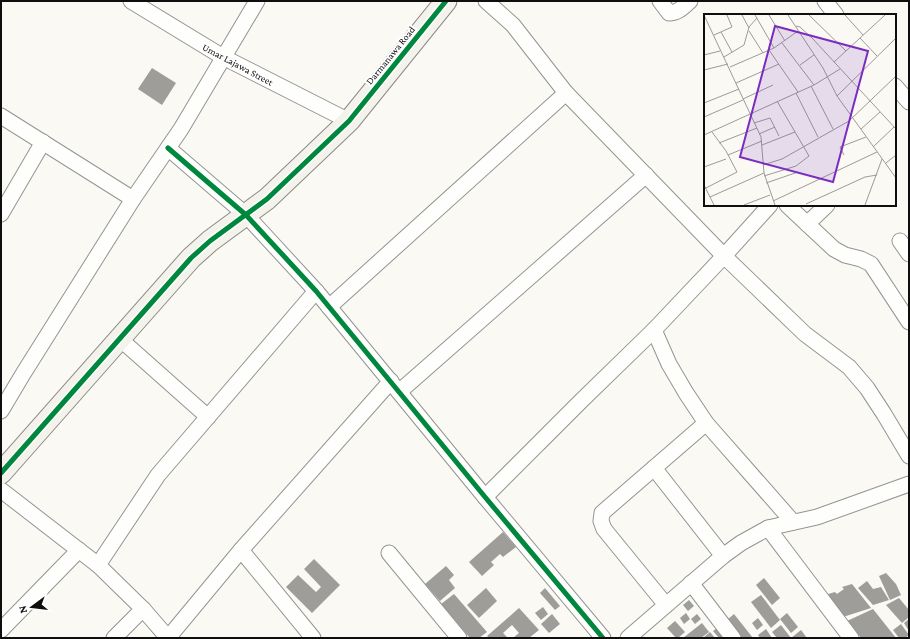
<svg xmlns="http://www.w3.org/2000/svg" width="910" height="639" font-family="'Crimson Pro',serif">
	<style>
		.building { fill: #9e9d99 }
		.lines { fill: none; stroke-linecap: round; stroke-linejoin: round }
		.street-casing { stroke: #949492; stroke-width: 17 }
		.secondary-casing { stroke: #8b8a88; stroke-width: 23 }
		.street { stroke: #fefefd; stroke-width: 15 }
		.secondary { stroke: #f4f3eb; stroke-width: 21 }
		.cycleway-casing { stroke: #fff; stroke-width: 8 }
		.cycleway { stroke: #00873e; stroke-width: 5 }
		.labels { text-anchor: middle; stroke-width: 4; stroke-linejoin: round; paint-order: stroke }
		.street-label { font-size: 10px; fill: #0e0e0e; stroke: #fff }
		.inset-road { fill: none; stroke: #9c9b98; stroke-width: 1 }
		.view { fill: #7b2cbf; fill-opacity: 0.15; stroke: #7b2cbf; stroke-width: 2 }
		.inset-edge { fill: none; stroke: #0e0e0e; stroke-width: 2 }
	</style>
	<rect width="100%" height="100%" fill="#faf9f4"/>
	<!-- building -->
	<g class="building">
		<path d="M152,68L176,83L162,105L138,89Z"/>
		<path d="M503,532L516,547L503,557L500,554L491,562L494,565L482,576L469,562Z"/>
		<path d="M314,559L340,585L312,613L286,587L298,575L316,592L321,587L304,569Z"/>
		<path d="M446,566L454,575L449,580L455,588L440,601L425,584Z"/>
		<path d="M886,573L896,584L901,595L890,600L879,576Z"/>
		<path d="M764,578L780,598L772,605L756,585Z"/>
		<path d="M867,581L873,589L881,587L889,600L873,605L858,588Z"/>
		<path d="M852,584L871,608L843,617L825,595L835,592L837,594L844,589L842,587Z"/>
		<path d="M486,588L497,601L479,618L467,605Z"/>
		<path d="M545,588L560,606L555,610L540,593Z"/>
		<path d="M454,594L487,632L479,638H470L441,604Z"/>
		<path d="M761,595L780,620L771,628L751,602Z"/>
		<path d="M899,598L909,610V617L902,623L886,605Z"/>
		<path d="M689,600L694,606L688,611L683,605Z"/>
		<path d="M543,607L548,614L541,620L535,613Z"/>
		<path d="M519,608L539,630L529,638H513L519,633L512,625L503,633L508,638H489L487,636Z"/>
		<path d="M873,609L896,638H861L847,621Z"/>
		<path d="M686,613L690,619L684,624L680,618Z"/>
		<path d="M787,613L798,627L791,633L780,619Z"/>
		<path d="M552,614L560,624L549,633L541,624Z"/>
		<path d="M697,614L701,619L695,624L691,619Z"/>
		<path d="M734,614L753,638H741L727,620Z"/>
		<path d="M758,618L763,625L757,630L752,623Z"/>
		<path d="M909,619V631L904,623Z"/>
		<path d="M675,621L685,632L678,638H676L667,628Z"/>
		<path d="M702,623L709,632L701,638H683Z"/>
		<path d="M901,624L909,635L905,638H899L893,630Z"/>
		<path d="M781,625L791,638L801,630L807,638H777L772,632Z"/>
		<path d="M720,626L728,638H719L713,631Z"/>
		<path d="M766,629L772,638H760L758,635Z"/>
		<path d="M710,632L715,638H703Z"/>
	</g>
	<g class="lines">
		<defs>
			<g id="street">
				<path d="M131,1L223,57L349,121"/>
				<path d="M486,1L513,25L566,93L724,256L805,334L849,367L867,388L884,414L909,456"/>
				<path d="M660,1L669,13C678,13 683,7 690,1"/>
				<path d="M825,1L836,15"/>
				<path d="M895,86L909,102"/>
				<path d="M1,116L133,199"/>
				<path d="M168,148L246,215L316,291L399,392L485,497L603,638"/>
				<path d="M787,205L834,249L845,255L861,259L871,264L909,322"/>
				<path d="M1,214L43,142"/>
				<path d="M807,224L827,205"/>
				<path d="M900,241L909,254"/>
				<path d="M329,307L566,93"/>
				<path d="M654,330L669,364L686,393L706,423L793,522"/>
				<path d="M120,339L208,417"/>
				<path d="M399,392L646,175"/>
				<path d="M1,411L23,374L133,199L181,129L257,1"/>
				<path d="M654,468L723,556"/>
				<path d="M1,490L98,565L143,609L168,638"/>
				<path d="M485,497L581,401L654,330L724,256L770,205"/>
				<path d="M768,528L851,638"/>
				<path d="M241,550L313,638"/>
				<path d="M389,553L459,638"/>
				<path d="M98,565L158,475L316,291"/>
				<path d="M691,583L733,638"/>
				<path d="M666,605L604,529L601,521L602,513L706,423"/>
				<path d="M1,630L79,550"/>
				<path d="M114,638L143,609"/>
				<path d="M168,638L241,550L391,381"/>
				<path d="M628,638L723,556L741,543L768,528L817,517L909,484"/>
			</g>
			<path id="secondary" d="M1,473L191,258L210,241L267,199L349,121L446,1"/>
		</defs>
		<!-- street casing -->
		<use href="#street" class="street-casing"/>
		<!-- secondary casing -->
		<use href="#secondary" class="secondary-casing"/>
		<!-- street -->
		<use href="#street" class="street"/>
		<!-- secondary -->
		<use href="#secondary" class="secondary"/>
		<defs>
			<g id="cycleway">
				<path d="M168,148L246,215L316,291L399,392L485,497L603,638"/>
				<path d="M1,473L191,258L210,241L267,199L349,121L446,1"/>
			</g>
		</defs>
		<!-- cycleway casing -->
		<use href="#cycleway" class="cycleway-casing"/>
		<!-- cycleway -->
		<use href="#cycleway" class="cycleway"/>
	</g>
	<g class="labels">
		<!-- street labels -->
		<g class="street-label">
			<text transform="translate(390 55) rotate(-51)" y="4">Darmanawa Road</text>
			<text transform="translate(238 64) rotate(28)" y="4">Umar Lajawa Street</text>
		</g>
	</g>
	<!-- overview -->
	<g transform="translate(704 14)">
		<rect width="192" height="192" fill="#faf9f4"/>
		<path class="inset-road" d="M0,1L57,123L60,159L71,191M38,1L45,14M51,1L70,34M65,1L81,27M84,1L119,54L133,82L192,164M105,1L142,37M141,1L159,21M92,12L96,13L109,25L192,115M45,17L59,39M17,18L28,38M10,21L28,13L23,1M156,24L173,42M78,29L110,71M65,36L94,78M0,41L16,37M20,43L40,31L45,13L53,4M130,48L181,1M96,51L110,41M26,53L70,34L94,17M0,56L24,50M32,69L75,50M107,72L129,115M92,79L114,123M133,82L192,24M39,85L69,71M0,89L35,75M0,103L39,86M50,109L66,104L75,122M157,115L176,98M55,120L71,113M0,121L110,71L136,55M15,129L53,114M58,131L91,118M169,133L190,113M24,141L58,127M140,141L136,133L162,123M182,149L192,141M59,151L78,145L145,107L192,62M0,153L22,145M60,162L92,152L105,142L73,87M62,169L94,158M0,171L10,191M0,175L33,158L22,137L8,118M6,183L60,159M69,187L173,138M102,190L161,163L173,161M40,191L66,181M161,191L178,145"/>
		<path class="view" d="M71,12L164,37L129,168L36,143Z"/>
		<rect width="192" height="192" class="inset-edge"/>
	</g>
	<!-- border -->
	<rect width="910" height="639" fill="none" stroke="#0e0e0e" stroke-width="4"/>
	<!-- north arrow -->
	<g transform="translate(32 607) rotate(255)" stroke="#ffffff" stroke-width="3" paint-order="stroke">
	<path d="M0-3L7 15L0 10L-7 15Z" fill="#0e0e0e"/>
	<text y="-6" font-size="11" font-weight="bold" text-anchor="middle" fill="#0e0e0e">N</text>
	</g>
</svg>
